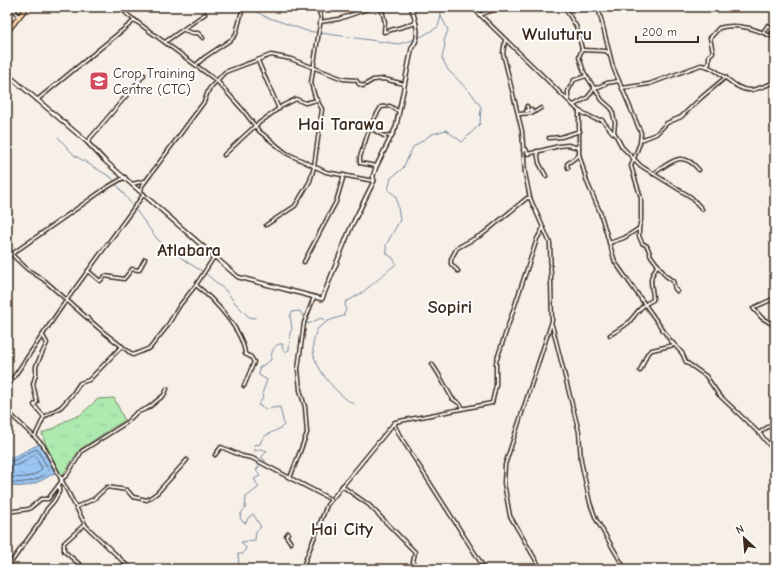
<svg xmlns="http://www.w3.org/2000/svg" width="782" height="576" font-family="'Comic Neue',sans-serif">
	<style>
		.grass { fill: url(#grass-tufts); stroke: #748a67 }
		.water { fill: url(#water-waves); stroke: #74889e }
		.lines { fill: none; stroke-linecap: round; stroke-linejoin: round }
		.shore { stroke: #616874; stroke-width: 1 }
		.stream { stroke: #74889e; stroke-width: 1 }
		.street-casing { stroke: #3b2a1e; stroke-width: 5 }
		.secondary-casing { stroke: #3b2a1e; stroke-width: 5.5 }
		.primary-casing { stroke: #3b2a1e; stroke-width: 6 }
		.street { stroke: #fff; stroke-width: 2 }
		.secondary { stroke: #fff; stroke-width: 2.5 }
		.primary { stroke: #fedbac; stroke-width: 3 }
		.labels { text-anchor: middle; stroke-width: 4; stroke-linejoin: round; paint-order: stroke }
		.poi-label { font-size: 14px; fill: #3b2a1e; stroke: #fff; text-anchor: start }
		.district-label { font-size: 18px; font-weight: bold; fill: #3b2a1e; stroke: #fff }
	</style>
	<defs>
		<pattern id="grass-tufts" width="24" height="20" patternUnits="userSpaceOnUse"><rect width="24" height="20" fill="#aeeab0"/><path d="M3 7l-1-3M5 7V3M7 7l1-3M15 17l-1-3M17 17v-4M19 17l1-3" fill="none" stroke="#97c997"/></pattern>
		<pattern id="water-waves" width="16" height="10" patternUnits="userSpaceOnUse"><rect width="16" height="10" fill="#9ac6f4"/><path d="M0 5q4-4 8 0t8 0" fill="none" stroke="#86aad1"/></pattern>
	</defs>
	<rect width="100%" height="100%" fill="#f7f0e8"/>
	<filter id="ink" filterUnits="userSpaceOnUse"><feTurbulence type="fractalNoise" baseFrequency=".025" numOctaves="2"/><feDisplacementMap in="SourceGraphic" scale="8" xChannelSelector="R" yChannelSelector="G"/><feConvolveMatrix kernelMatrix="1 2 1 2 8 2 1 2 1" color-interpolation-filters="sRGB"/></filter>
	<g filter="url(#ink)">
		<!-- grass -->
		<path class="grass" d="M114,398L125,421L115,426L79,450L62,476L46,445L42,433L57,427L65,421L80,415L98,399Z"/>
		<!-- water -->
		<path class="water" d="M40,444L55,473C39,482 26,490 7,485V458C20,456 28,448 40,444Z"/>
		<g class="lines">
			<!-- shore -->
			<g class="shore">
				<path d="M7,462C20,461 26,452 37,449L49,470C38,483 22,483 7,482"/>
				<path d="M7,467L19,465L35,455L42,469C33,479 20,478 7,477"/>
			</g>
			<!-- stream -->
			<g class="stream">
				<path d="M249,7L264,16L307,31L398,44L417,39L438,27L441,16V7"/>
				<path d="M58,137L74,155L112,178L158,240L187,262L205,273L226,291L236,304L249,317L255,318"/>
				<path d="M306,321L308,324L321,318L327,321"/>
				<path d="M354,404C338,396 315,369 313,351C312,344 315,335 317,329L328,321L343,316L346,310L345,302C365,294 379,277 396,264L393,258L387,254L386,245L400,220L396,196L388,190L391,178L403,168L413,147L432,134L446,130L462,142L480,124L481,107L472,94L448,70L442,58L445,44L444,41L448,30L441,16"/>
				<path d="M231,569L233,566L236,569"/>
				<path d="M237,569L239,565L238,554H243L246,548L241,542L255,540L256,531L261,527L253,514L248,518L246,523L243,522L240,518L241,513L245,509L246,497L259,487L254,479L260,476L256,470L259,467L257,464H265V460L261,458L267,451L261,449L255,451L254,445L260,444C262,433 278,432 284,425L280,407L266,409L258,405L263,398L262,394L267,380L259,375V368L271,360C271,352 274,343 283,344L282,348L285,352L289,350L290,333L292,329L290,316L292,312L300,311L304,319"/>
			</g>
			<defs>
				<g id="street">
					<path d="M120,7L129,16L217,81L242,109L259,131L286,153L326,172L374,181"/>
					<path d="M287,7H293"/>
					<path d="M381,7L385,22L384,32L416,23"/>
					<path d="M472,7L579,111V154L587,182L600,212L615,262L670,340L682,353L686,362L706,376L719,395L761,435L775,452"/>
					<path d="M564,7L576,26L582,49L579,57L584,72L602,100L612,109L615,123L614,132L622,147L641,166L691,197L702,209"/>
					<path d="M598,7L613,67L641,133L640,143L631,166L641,198V220L639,228V236L642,243L647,246L651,256L666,276L673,281L675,289L677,291"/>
					<path d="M479,15L503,7"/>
					<path d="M320,22L339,19L373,7"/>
					<path d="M184,30L192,33H198L203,38"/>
					<path d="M763,32L768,25L773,33L775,31"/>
					<path d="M505,41L503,53L522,131L525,173L530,198L550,243L552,321L505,465L504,483L510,516L541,569"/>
					<path d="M165,42L205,14"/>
					<path d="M582,50L606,51L608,53"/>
					<path d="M258,61L279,109"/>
					<path d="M197,64L205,57L232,39L236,34L243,7"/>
					<path d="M707,65L709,64V56L713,52L710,38L719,28C738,22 758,30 775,38"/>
					<path d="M622,88L649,84L701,65C720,67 735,92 751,90C759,89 767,85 775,82"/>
					<path d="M568,99V91L574,80L586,76"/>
					<path d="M37,100L135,20"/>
					<path d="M574,105L587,98L594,89L607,83L619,81"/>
					<path d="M527,106L528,111"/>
					<path d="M526,111L531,110"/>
					<path d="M579,111L595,119L602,120L613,133"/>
					<path d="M533,113L541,108"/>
					<path d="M519,114L533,113L531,109"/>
					<path d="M370,128L384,136L391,135"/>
					<path d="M549,138L561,137L580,131"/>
					<path d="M641,140L656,134L667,123L681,117L702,97L726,77"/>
					<path d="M87,142L144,75"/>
					<path d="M523,150L526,149L528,154L559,146L568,145L579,148"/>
					<path d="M537,151L539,163L546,176"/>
					<path d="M224,155L255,126L282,106L296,99L305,103L318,100"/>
					<path d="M376,166L360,163V157L371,124L381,107L390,106L398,111"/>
					<path d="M568,168L567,164L579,155"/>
					<path d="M653,174C671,162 682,149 699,170"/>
					<path d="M132,184L145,181"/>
					<path d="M141,191L142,186L204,102L209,89L225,72L271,55L291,59L343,79L356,80L359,84L363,86L373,80L384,79L404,84"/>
					<path d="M266,225L295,206L310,181L314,167L322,109L315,97L311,83L321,18L318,7"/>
					<path d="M609,243L624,238L638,229"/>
					<path d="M7,250L27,269L44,280L102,331L133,355L150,348L166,328L180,305L196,285"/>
					<path d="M12,254L106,188L125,177"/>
					<path d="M214,257L196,285C214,300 243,330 245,354L251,357L254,362L244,386"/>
					<path d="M304,262L336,202L344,175"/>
					<path d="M88,271L100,281L105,276L124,279L132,269L139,270L145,259"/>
					<path d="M458,271L451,264V259L457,248L483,234L527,198H530"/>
					<path d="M775,298L753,308L762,318L775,326"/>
					<path d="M552,325L579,432L581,461L590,503L596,519L625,569"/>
					<path d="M610,335C616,331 624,327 629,322C637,313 641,305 653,300C653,283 646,282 658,265"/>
					<path d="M432,364C440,375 445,386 452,398C454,401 459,401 463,408"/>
					<path d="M640,371L647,354L652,350L674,345"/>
					<path d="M7,387L63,305L144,194"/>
					<path d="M7,411L43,445L86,526L131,569"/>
					<path d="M44,417L61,407L72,395L80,383L89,380L122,346"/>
					<path d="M759,433L775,422"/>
					<path d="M35,436L44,417L34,405L37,402L33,384L36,374V366L47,343L43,336"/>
					<path d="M215,455L221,447L242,456L252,458L330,499"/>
					<path d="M290,478L307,433L305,407L300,390L298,369L304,323L314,297"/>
					<path d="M62,479L67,475L82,451L126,423L136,413L148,408L164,395L167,389"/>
					<path d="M342,486L369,505L415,552L413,562L415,569"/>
					<path d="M76,507L94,499L107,487L127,490L133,497L147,500L157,493L187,460"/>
					<path d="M7,512L29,509L41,499H48L61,482V478"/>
					<path d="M85,524L64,543V551L85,569"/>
					<path d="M288,533L286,536L291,543"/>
					<path d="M7,568L40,522L47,509L54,501L59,492V485"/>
					<path d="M302,569L327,505L394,423"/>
					<path d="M485,569L400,436L395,426V422L492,403L496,385V362L537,239L543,228"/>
				</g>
				<g id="secondary">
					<path d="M12,7L19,17"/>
					<path d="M7,74L87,142L104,160L238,277L322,299L351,227L374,181L373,176L376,167L396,127L412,47C422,37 415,19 411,7"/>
				</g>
				<path id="primary" d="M7,32L27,7"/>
			</defs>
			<!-- street casing -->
			<use href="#street" class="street-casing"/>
			<!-- secondary casing -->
			<use href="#secondary" class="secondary-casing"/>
			<!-- primary casing -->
			<use href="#primary" class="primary-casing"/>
			<!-- street -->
			<use href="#street" class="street"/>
			<!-- secondary -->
			<use href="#secondary" class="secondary"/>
			<!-- primary -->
			<use href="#primary" class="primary"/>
		</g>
	</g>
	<!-- icons -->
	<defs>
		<symbol id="university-square" viewBox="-11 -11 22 22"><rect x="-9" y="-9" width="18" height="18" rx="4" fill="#d1495b" stroke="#fff"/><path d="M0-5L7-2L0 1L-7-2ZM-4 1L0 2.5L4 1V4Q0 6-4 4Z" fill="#fff"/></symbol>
	</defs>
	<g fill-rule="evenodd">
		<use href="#university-square" x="88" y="70" width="22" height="22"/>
	</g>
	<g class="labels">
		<!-- poi labels -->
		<g class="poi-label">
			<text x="113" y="78">Crop Training<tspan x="113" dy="16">Centre (CTC)</tspan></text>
		</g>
		<!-- district labels -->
		<g class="district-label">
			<text x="557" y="40">Wuluturu</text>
			<text x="341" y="130">Hai Tarawa</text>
			<text x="189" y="256">Atlabara</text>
			<text x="450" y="313">Sopiri</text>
			<text x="342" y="535">Hai City</text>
		</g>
	</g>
	<!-- margin -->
	<rect width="782" height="576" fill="none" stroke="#fff" stroke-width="24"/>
	<rect x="12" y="12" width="758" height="552" fill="none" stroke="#3b2a1e" stroke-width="1.5" filter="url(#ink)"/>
	<!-- north arrow -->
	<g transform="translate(744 538) rotate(334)" stroke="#ffffff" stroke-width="3" paint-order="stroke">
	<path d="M0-3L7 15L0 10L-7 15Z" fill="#3b2a1e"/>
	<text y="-6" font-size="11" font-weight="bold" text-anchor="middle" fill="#3b2a1e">N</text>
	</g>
	<!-- scale -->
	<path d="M636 36v6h62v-6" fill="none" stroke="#3b2a1e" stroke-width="2"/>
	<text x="642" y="36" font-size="12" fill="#3b2a1e" stroke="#ffffff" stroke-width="3" paint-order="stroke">200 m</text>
</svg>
